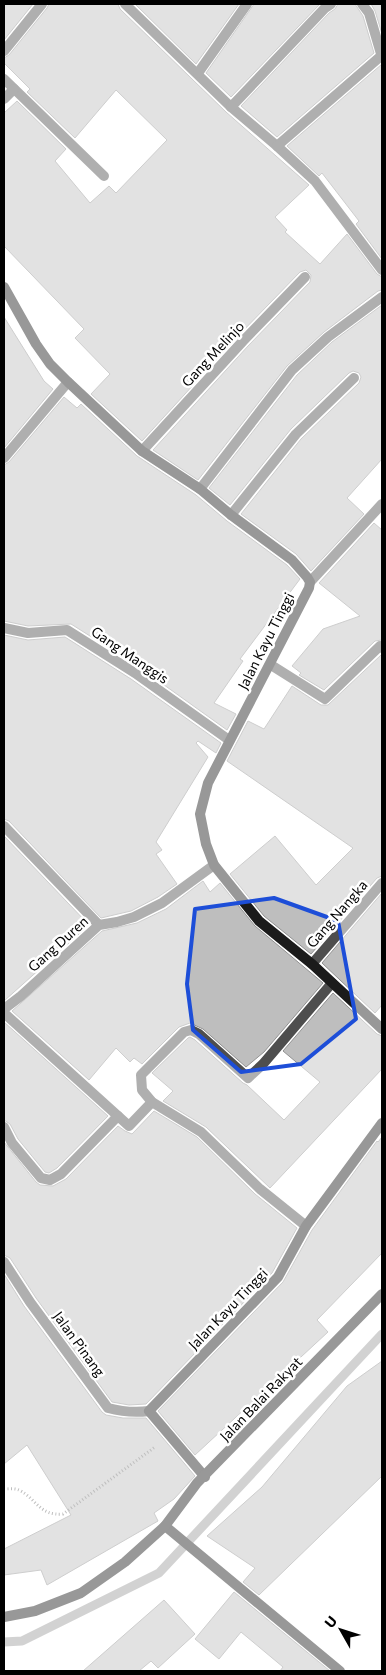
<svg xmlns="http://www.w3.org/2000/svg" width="386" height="1675" font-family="Commissioner,sans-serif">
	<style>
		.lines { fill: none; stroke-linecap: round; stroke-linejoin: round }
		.stream { stroke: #9c9c9c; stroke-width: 9 }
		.building { fill: #bebebe; stroke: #929292 }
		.path { stroke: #707070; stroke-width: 3; stroke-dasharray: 1 2.5; stroke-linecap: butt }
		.street { stroke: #4e4e4e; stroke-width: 10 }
		.secondary { stroke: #1b1b1b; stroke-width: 10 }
		.marked { fill: none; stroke: #1d4ed8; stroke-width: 4; stroke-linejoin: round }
		.labels { text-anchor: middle; stroke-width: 5; stroke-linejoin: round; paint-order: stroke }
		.street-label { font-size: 14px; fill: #000; stroke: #fff }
	</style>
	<rect width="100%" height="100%" fill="#fff"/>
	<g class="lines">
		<!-- stream -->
		<path class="stream" d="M4,1642L22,1641L159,1573L382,1334"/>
	</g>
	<!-- building -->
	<g class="building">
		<path d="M4,4H33L4,40Z"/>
		<path d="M49,4H118L120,9L226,112L309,185L275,217L287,230L285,232L320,264L347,234L377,274L382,277V290L378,291L324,332L287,366L198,480L153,450L248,346L310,282L311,275L306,270L300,272L238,336L142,441L91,394L110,374L75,338L84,329L4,246V113L17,101L66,149L55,161L90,203L109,186L116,193L167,140L116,90L75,138L27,92L30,89L4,63V58L9,55L47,8Z"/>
		<path d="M135,4H239L196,64Z"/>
		<path d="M254,4H320L231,97L206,73Z"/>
		<path d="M338,4H355L363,16L374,53L277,137L241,106L329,13L335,9Z"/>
		<path d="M371,4H382V34L375,11Z"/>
		<path d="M382,64V259L356,224L359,221L322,173L319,176L287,146Z"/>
		<path d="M382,305V459L347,498L364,514L311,571L296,554L241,514L301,439L359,383L361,377L359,373L353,371L349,373L291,429L230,505L209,488L297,375L332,342Z"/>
		<path d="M4,317L44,381L53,389L4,448Z"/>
		<path d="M64,397L77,408L81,404L137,456L196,495L227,521L287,565L300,579L240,659L243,661L214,703L236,714L227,730L139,667L71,624L28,626L4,621V465L9,462Z"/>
		<path d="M374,523L382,530V640L375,641L324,690L299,675L301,673L292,666L323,629L360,616L319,583Z"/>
		<path d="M4,635L28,640L65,637L131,679L221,743L216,753L198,741L196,743L208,757L156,842L162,850L156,854L177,884L158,897L131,911L101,918L9,821L4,819Z"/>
		<path d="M381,655H382V876L377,878L311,954L264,916L230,874L275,836L316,885L353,848L227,761L248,721L264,729L292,686L321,705H328Z"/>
		<path d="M4,836L89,925L4,1001Z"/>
		<path d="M203,881L210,892L220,883L255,926L323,983L264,1052L246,1067L203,1029L190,1023L179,1027L142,1064L134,1058L130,1062L116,1048L89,1080L12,1011L102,931L137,923L166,909Z"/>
		<path d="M382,893V1005L375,1013L322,963Z"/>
		<path d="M333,993L377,1034L382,1036V1069L270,1188L206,1127L163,1101L173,1091L152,1073L188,1038L190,1037L195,1040L243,1083L247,1085L284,1120L320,1082L283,1051Z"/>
		<path d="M4,1022L108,1116L57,1168L49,1173L45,1172L18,1139L10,1124L4,1120Z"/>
		<path d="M154,1111L197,1137L255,1194L297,1228L272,1273L146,1404L129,1405L112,1402L36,1298L10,1258L4,1255V1142L36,1182L40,1185L53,1186L66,1179L118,1126L125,1131L132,1134Z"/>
		<path d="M382,1137V1253L317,1320L328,1332L195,1455L158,1411L283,1282L312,1230L377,1141L378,1142Z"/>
		<path d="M4,1274L24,1306L102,1412L106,1415L123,1418H146L195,1476L174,1499L154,1513L158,1521L47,1585L41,1570L4,1575V1549L71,1515L27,1445L4,1464Z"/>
		<path d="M382,1361V1476L259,1595L243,1582L255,1568L207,1536L262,1487L347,1386Z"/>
		<path d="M234,1592L330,1671H280L283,1667L241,1632L219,1659L195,1639Z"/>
		<path d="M164,1600L195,1634L158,1668L151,1661L139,1671H83Z"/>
	</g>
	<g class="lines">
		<!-- path -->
		<path class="path" d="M4,1489C9,1489 14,1488 19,1490C37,1499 39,1516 63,1514L155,1447"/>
		<!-- street -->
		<g class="street">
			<path d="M125,4L231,107L277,146L315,181L382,270"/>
			<path d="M362,4L369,13L382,57"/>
			<path d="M4,51L42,4"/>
			<path d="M198,73L247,4"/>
			<path d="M4,79L104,176"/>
			<path d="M4,99L14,89"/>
			<path d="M231,107L325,8L331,4"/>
			<path d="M277,146L381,56"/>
			<path d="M142,451L243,341L305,277"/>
			<path d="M4,458L68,382"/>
			<path d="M200,489L292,370L328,337L382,297"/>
			<path d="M231,515L296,434L354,378"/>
			<path d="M310,582L382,504"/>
			<path d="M4,628L28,633L67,630L135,673L229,740"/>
			<path d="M271,665L325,699L380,646L382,648"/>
			<path d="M4,826L99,925"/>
			<path d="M312,964L382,883"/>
			<path d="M4,1009L21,996L99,925L117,922L134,917L162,903L214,865"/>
			<path d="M4,1013L129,1126L152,1102"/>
			<path d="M4,1127L12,1143L41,1178L50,1180L61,1174L118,1116"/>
			<path d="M306,1226L260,1189L201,1132L152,1102L142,1090L141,1075L184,1032L191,1030L199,1034L248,1078L263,1064L332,983"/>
			<path d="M4,1262L30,1302L108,1408C123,1412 134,1413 149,1411"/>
		</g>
		<!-- secondary -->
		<g class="secondary">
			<path d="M4,287L36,344L50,364L68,382L142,451L200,489L231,515L292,560L307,577L310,582L309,588L208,783L200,814L206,844L214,865L259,921L312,964L382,1029"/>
			<path d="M205,1477L149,1411L278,1277L306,1226L382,1123"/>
			<path d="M165,1526L340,1671"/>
			<path d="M4,1617L35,1611L81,1593L125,1562L165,1526L197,1483L382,1294"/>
		</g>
	</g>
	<!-- marked area -->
	<path d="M0 0H386V1675H0ZM274,898L338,921L356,1019L301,1064L241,1072L193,1030L187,984L195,909Z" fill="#fff" fill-opacity=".55" fill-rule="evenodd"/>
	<path class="marked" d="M274,898L338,921L356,1019L301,1064L241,1072L193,1030L187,984L195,909Z"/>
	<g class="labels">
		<!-- street labels -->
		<g class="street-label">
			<text transform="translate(213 354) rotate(-47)" y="5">Gang Melinjo</text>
			<text transform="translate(266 641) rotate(-63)" y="5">Jalan Kayu Tinggi</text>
			<text transform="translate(130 655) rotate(34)" y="5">Gang Manggis</text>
			<text transform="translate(337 914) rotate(-49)" y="5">Gang Nangka</text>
			<text transform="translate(58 944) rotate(-42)" y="5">Gang Duren</text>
			<text transform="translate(228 1309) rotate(-46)" y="5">Jalan Kayu Tinggi</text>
			<text transform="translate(79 1344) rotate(54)" y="5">Jalan Pinang</text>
			<text transform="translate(261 1399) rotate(-46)" y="5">Jalan Balai Rakyat</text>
		</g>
	</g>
	<!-- border -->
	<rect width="386" height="1675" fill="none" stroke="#000000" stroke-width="10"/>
	<!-- north arrow -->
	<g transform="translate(341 1630) rotate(309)" stroke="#ffffff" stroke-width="4" paint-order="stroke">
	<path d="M0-4L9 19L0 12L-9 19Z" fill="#000000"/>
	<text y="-8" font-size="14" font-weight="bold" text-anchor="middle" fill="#000000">U</text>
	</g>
</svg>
